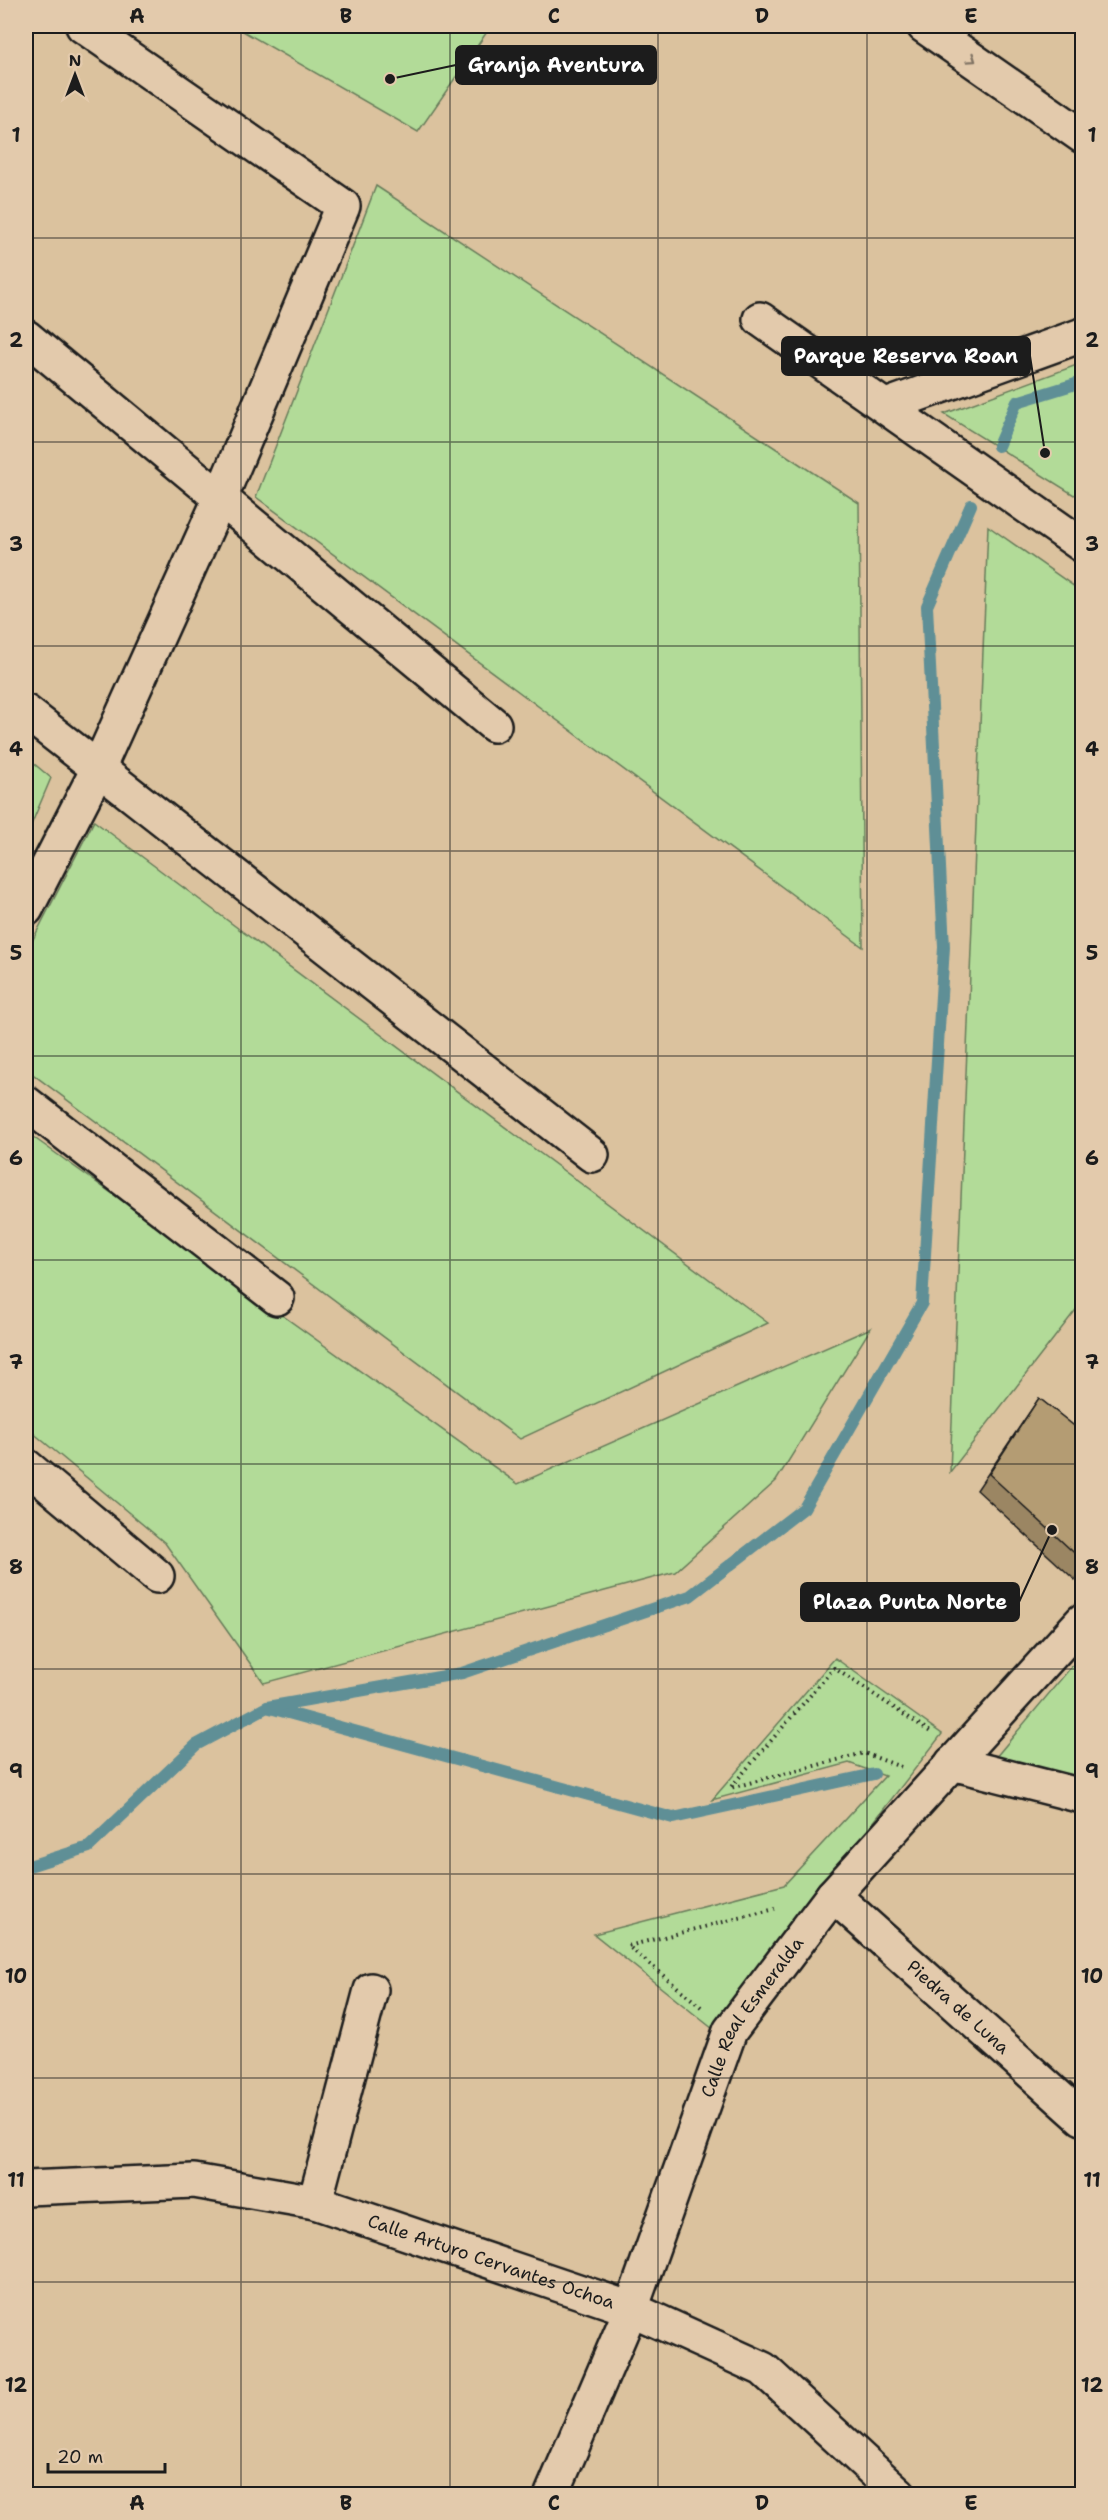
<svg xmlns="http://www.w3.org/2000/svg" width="1108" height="2520" font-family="'Shantell Sans',sans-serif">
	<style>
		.green { fill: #b2db98; stroke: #677c5a; stroke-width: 1.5 }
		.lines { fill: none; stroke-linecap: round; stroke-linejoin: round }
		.stream { stroke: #5f8f96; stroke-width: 12 }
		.minor-casing { stroke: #1c1c1c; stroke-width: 38 }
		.path { stroke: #1c1c1c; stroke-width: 4; stroke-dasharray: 1.5 4.5; stroke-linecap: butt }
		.minor { stroke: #e3caac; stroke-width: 33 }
		.wall { fill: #9b8663; stroke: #1c1c1c; stroke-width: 1.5 }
		.building { fill: #b49c73; stroke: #1c1c1c; stroke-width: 1.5 }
		.oneway { stroke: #807364 }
		.grid { fill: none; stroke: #1c1c1c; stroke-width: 1.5; stroke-opacity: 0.55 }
		.labels { text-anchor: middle; stroke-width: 4.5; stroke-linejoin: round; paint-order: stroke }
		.street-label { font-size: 18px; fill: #1c1c1c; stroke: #e3caac }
		.leader { fill: none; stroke: #1c1c1c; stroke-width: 2 }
		.callout-dot { fill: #1c1c1c; stroke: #e3caac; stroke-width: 2 }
		.callout { fill: #1c1c1c; stroke: #1c1c1c; stroke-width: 2 }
		.callout-label { font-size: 20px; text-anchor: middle; font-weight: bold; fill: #fff }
		.neatline { fill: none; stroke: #1c1c1c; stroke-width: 2 }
		.grid-label { font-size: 20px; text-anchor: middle; font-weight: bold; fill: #1c1c1c }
	</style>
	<rect width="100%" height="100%" fill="#dbc29e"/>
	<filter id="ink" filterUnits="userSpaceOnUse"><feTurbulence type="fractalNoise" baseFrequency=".0167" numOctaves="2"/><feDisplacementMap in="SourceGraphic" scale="12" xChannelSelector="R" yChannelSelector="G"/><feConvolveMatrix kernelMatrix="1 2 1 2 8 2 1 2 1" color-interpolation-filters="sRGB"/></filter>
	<g filter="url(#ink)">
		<!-- green -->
		<g class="green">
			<path d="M234,26H491L418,132Z"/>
			<path d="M376,186L859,503L863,947L256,497Z"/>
			<path d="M1082,363V492L1074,495L944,414Z"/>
			<path d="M988,526L1082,592V1302L950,1472Z"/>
			<path d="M26,757L51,778L26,837Z"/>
			<path d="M94,821L768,1323L520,1439L26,1069V953Z"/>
			<path d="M26,1132L518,1484L871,1328L776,1481L675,1572L264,1683L165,1543L26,1427Z"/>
			<path d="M1082,1654V1785L996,1757Z"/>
			<path d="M835,1658L942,1734L713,2029L594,1934L784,1885L885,1776L849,1763L712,1800Z"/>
		</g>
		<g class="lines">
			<!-- stream -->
			<g class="stream">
				<path d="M998,446L1017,402L1082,382"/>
				<path d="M270,1708L673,1818L874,1774"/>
				<path d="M26,1867L89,1847L196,1745L267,1707L462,1673L690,1596L804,1508L922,1303L944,947L927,606L971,505"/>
			</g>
			<defs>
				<g id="minor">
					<path d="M924,26L1082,136"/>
					<path d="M760,319L1082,545"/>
					<path d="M26,337L494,725"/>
					<path d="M886,406L1082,335"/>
					<path d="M26,712L592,1155"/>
					<path d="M26,909L98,769L220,499L343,206L83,26"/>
					<path d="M26,1103L277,1298"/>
					<path d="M26,1466L157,1576"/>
					<path d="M952,1763L1082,1796"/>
					<path id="s1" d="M833,1895L1082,2118"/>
					<path id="s2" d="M26,2188L194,2181L315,2202L631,2309L763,2369L899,2494"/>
					<path d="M315,2202L371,1990"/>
					<path id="s3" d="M552,2494L631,2309L730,2031L833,1895L1082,1621"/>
				</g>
			</defs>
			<!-- minor casing -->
			<use href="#minor" class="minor-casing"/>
			<!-- path -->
			<g class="path">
				<path d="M901,1767L864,1753L730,1788L834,1668L932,1733"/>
				<path d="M701,2007L628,1946L775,1909"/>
			</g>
			<!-- minor -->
			<use href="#minor" class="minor"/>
		</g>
		<!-- wall -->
		<path class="wall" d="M1039,1398L1083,1433V1570L1075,1580L977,1490Z"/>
		<!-- building -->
		<path class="building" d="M1039,1398L1083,1433V1561L989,1474Z"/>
		<!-- one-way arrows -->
		<defs><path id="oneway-chevron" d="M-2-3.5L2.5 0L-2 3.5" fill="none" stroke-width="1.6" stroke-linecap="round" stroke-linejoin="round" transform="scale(1.5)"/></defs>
		<use class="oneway" href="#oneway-chevron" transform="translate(972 59) rotate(35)"/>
	</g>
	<!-- grid -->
	<path class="grid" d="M241,26V2494M450,26V2494M658,26V2494M867,26V2494M26,238H1082M26,442H1082M26,646H1082M26,851H1082M26,1056H1082M26,1260H1082M26,1464H1082M26,1669H1082M26,1874H1082M26,2078H1082M26,2282H1082"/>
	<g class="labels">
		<!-- street labels -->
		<g class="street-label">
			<text dy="6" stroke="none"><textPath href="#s1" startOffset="168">Piedra de Luna</textPath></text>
			<text dy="6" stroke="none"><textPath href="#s3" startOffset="519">Calle Real Esmeralda</textPath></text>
			<text dy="6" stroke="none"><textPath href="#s2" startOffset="477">Calle Arturo Cervantes Ochoa</textPath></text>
		</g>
	</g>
	<!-- callouts -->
	<path class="leader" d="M390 79L456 65M1045 453L1030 356M1052 1530L1019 1602"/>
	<g class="callout-dot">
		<circle cx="390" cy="79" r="6"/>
		<circle cx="1045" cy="453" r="6"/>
		<circle cx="1052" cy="1530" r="6"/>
	</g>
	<g class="callout">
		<rect x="456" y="46" width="200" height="38" rx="6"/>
		<rect x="782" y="337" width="248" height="38" rx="6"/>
		<rect x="801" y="1583" width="218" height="38" rx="6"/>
	</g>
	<g class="callout-label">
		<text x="556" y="72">Granja Aventura</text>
		<text x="906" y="363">Parque Reserva Roan</text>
		<text x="910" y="1609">Plaza Punta Norte</text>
	</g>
	<!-- margin -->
	<rect width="1108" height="2520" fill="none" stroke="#e3caac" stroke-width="66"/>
	<!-- north arrow -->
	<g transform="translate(75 75)" stroke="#e3caac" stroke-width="4.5" paint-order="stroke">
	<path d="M0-4.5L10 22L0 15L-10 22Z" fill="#1c1c1c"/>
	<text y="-9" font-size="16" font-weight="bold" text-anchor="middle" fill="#1c1c1c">N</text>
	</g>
	<!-- scale -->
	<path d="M48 2463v9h117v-9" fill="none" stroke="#1c1c1c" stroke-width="3"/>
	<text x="57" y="2463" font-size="18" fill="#1c1c1c" stroke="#e3caac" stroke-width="4.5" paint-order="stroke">20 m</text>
	<rect x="33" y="33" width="1042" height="2454" class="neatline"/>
	<g class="grid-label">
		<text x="137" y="23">A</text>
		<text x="346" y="23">B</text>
		<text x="554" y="23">C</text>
		<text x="762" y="23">D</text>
		<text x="971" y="23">E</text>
		<text x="16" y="142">1</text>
		<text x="1092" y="142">1</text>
		<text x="16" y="347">2</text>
		<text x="1092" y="347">2</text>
		<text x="16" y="551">3</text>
		<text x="1092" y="551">3</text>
		<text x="16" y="756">4</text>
		<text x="1092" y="756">4</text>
		<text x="16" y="960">5</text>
		<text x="1092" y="960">5</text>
		<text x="16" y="1165">6</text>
		<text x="1092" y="1165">6</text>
		<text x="16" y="1369">7</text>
		<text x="1092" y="1369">7</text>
		<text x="16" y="1574">8</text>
		<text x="1092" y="1574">8</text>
		<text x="16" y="1778">9</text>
		<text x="1092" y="1778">9</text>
		<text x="16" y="1983">10</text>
		<text x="1092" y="1983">10</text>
		<text x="16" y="2187">11</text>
		<text x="1092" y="2187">11</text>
		<text x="16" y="2392">12</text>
		<text x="1092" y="2392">12</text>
		<text x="137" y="2510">A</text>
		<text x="346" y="2510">B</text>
		<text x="554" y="2510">C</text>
		<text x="762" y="2510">D</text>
		<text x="971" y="2510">E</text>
	</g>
</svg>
